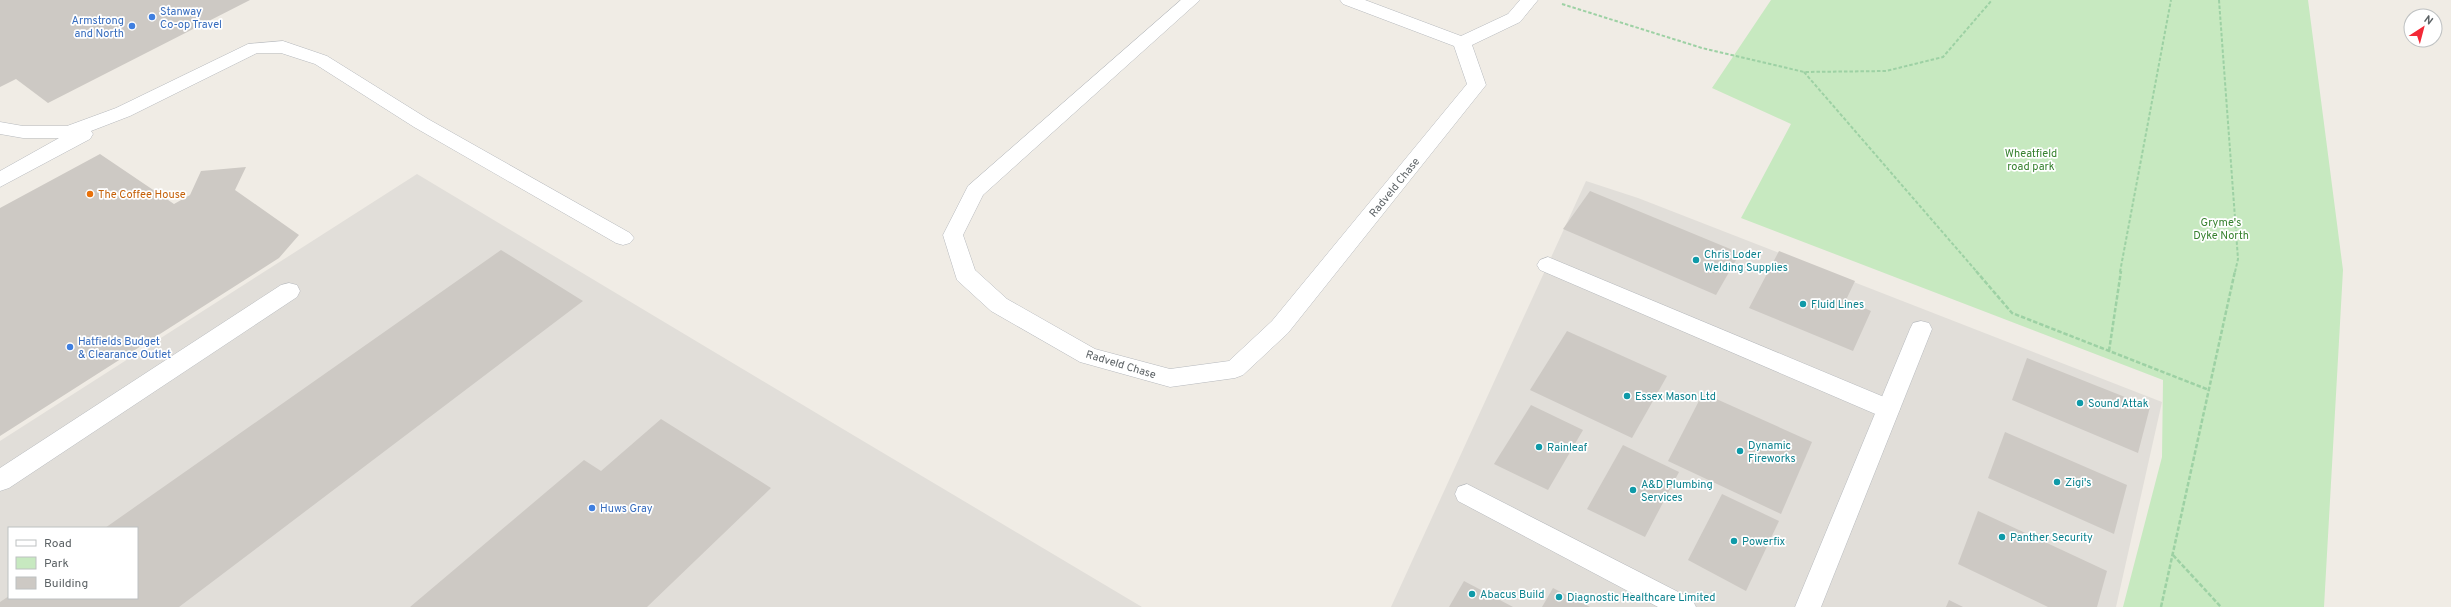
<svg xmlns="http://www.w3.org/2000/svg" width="2451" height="607" font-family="Overpass,sans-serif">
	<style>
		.industrial { fill: #e1ded9; fill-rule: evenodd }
		.green { fill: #c7e9c0 }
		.building { fill: #cdc9c4 }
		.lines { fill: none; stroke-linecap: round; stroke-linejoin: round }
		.service-casing { stroke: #b6b9bd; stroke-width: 1 }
		.minor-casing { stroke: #b6b9bd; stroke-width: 1 }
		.path-far1 { stroke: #9dd1a4; stroke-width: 2; stroke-dasharray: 3.5 2; stroke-linecap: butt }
		.path { stroke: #9dd1a4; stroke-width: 2.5; stroke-dasharray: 4.5 2; stroke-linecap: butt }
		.service { fill: #fff; fill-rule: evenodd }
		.minor { fill: #fff; fill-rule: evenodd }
		.shop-dot { fill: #3f7fe0; stroke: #fff; stroke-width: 1.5 }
		.food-dot { fill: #e8710a; stroke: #fff; stroke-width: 1.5 }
		.culture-dot { fill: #0f9aa8; stroke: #fff; stroke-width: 1.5 }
		.labels { text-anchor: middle; stroke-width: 3.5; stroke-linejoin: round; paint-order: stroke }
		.shop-label { font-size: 11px; fill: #366cbe; stroke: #fff; text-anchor: start }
		.park-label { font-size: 11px; fill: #388230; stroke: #fff }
		.street-label { font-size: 11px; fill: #5d6366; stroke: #fff }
		.food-label { font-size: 11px; fill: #c56008; stroke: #fff; text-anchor: start }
		.culture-label { font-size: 11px; fill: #0d838f; stroke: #fff; text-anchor: start }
	</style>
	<rect width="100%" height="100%" fill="#f0ece5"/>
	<!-- industrial -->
	<g class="industrial">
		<path d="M417,174L853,435L1142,607H0V441ZM9,528H137V598H9Z"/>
		<path d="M1586,181L1638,198L2162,402L2116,607H1391Z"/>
	</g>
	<!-- green -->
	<path class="green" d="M1771,0H2308L2343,270L2324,607H2123L2162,457L2163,380L1741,218L1791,124L1712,88Z"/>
	<!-- building -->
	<g class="building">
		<path d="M0,0H250L48,103L16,79L0,87Z"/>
		<path d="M100,154L174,204L190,195L201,171L246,167L235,190L299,235L279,258L0,436V208Z"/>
		<path d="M1590,191L1740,253L1716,295L1563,229Z"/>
		<path d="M501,250L583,301L179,607H0V602L9,596V598H137V528H105Z"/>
		<path d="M1779,251L1855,281L1846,300L1871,311L1853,351L1749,308Z"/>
		<path d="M1567,331L1667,376L1632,438L1530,390Z"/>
		<path d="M2027,358L2150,407L2138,453L2012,400Z"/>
		<path d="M1703,393L1812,442L1781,514L1668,461Z"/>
		<path d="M1531,405L1583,430L1548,490L1494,464Z"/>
		<path d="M661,419L771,488L647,607H410L584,460L601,471Z"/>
		<path d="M2005,432L2127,485L2114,534L1988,478Z"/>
		<path d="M1623,445L1679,472L1645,537L1587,509Z"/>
		<path d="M1722,494L1779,521L1746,591L1688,560Z"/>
		<path d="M1978,511L2107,571L2097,607H2048L1958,564Z"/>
		<path d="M1464,581L1513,607H1449Z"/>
		<path d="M1553,588L1590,607H1542Z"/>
		<path d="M1949,600L1963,607H1946Z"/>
	</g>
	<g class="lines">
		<defs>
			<g id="service">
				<path d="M283,41L327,56L428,119L630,233L634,238L630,243L623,245L616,243L414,127L315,64L281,53H257L130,116L91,131L93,134L90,139L0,187V171L59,138H23L0,134V122L23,126H67L116,108L248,44Z"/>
				<path d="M1548,257L1896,402L1900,409L1896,416L1888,418L1880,416L1540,270L1537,265L1540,260Z"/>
				<path d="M289,283L297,285L300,291L297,297L9,488L0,491V468L281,285Z"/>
				<path d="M1467,484L1692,599L1696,607H1658L1458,501L1455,494L1458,487Z"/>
			</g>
			<g id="minor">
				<path d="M1181,0H1200L983,195L963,235L975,270L1007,299L1095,349L1170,369L1229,361L1272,321L1467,84L1454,46L1343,4L1340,0H1365L1461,36L1508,14L1520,0H1538L1520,22L1472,45L1486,85L1288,333L1243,375L1235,378L1170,387L1080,362L991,311L957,280L943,235L968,186Z"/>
				<path d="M1921,321L1929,323L1932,329L1821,607H1795L1910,329L1913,323Z"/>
			</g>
		</defs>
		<!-- service casing -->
		<use href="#service" class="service-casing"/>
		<!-- minor casing -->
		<use href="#minor" class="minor-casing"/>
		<!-- path-far1 -->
		<g class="path-far1">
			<path d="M2219,0L2238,259L2235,272"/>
			<path d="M1562,4L1702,48L1804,72L1886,71L1943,57L1992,0"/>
			<path d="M1804,72L1977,272"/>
			<path d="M2120,272L2171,0"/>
		</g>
		<!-- path -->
		<g class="path">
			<path d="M1976,271L2012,313L2209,390"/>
			<path d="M2109,351L2121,271"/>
			<path d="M2173,555L2221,607"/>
			<path d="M2161,607L2235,271"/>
		</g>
		<!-- service -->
		<use href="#service" class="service"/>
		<!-- minor -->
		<use href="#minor" class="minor"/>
	</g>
	<!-- markers -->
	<g class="shop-dot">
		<circle cx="152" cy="17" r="4"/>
		<circle cx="132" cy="26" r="4"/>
		<circle cx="70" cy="347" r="4"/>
		<circle cx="592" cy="508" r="4"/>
	</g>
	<circle class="food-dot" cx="90" cy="194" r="4"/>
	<g class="culture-dot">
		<circle cx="1696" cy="260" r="4"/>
		<circle cx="1803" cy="304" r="4"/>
		<circle cx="1627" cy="396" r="4"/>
		<circle cx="2080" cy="403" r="4"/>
		<circle cx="1539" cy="447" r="4"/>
		<circle cx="1740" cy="451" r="4"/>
		<circle cx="2057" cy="482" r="4"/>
		<circle cx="1633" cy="490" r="4"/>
		<circle cx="2002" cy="537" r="4"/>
		<circle cx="1734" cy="541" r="4"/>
		<circle cx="1472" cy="594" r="4"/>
		<circle cx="1559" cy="597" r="4"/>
	</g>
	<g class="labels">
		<!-- shop labels -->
		<g class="shop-label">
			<text x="160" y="15">Stanway<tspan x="160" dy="13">Co-op Travel</tspan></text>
			<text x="124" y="24" text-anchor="end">Armstrong<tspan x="124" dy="13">and North</tspan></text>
			<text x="78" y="345">Hatfields Budget<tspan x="78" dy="13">&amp; Clearance Outlet</tspan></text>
			<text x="600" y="512">Huws Gray</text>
		</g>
		<!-- park labels -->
		<g class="park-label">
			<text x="2031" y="157">Wheatfield<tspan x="2031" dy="13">road park</tspan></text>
			<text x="2221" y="226">Gryme's<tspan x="2221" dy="13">Dyke North</tspan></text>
		</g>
		<!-- street labels -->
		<g class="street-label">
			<text transform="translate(1394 187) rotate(-51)" y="4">Radveld Chase</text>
			<text transform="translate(1121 364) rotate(17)" y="4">Radveld Chase</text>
		</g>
		<!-- food labels -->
		<g class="food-label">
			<text x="98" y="198">The Coffee House</text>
		</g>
		<!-- culture labels -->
		<g class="culture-label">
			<text x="1704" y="258">Chris Loder<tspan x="1704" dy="13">Welding Supplies</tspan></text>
			<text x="1811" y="308">Fluid Lines</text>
			<text x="1635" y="400">Essex Mason Ltd</text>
			<text x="2088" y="407">Sound Attak</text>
			<text x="1748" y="449">Dynamic<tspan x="1748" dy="13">Fireworks</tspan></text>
			<text x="1547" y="451">Rainleaf</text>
			<text x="2065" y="486">Zigi's</text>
			<text x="1641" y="488">A&amp;D Plumbing<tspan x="1641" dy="13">Services</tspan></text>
			<text x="2010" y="541">Panther Security</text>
			<text x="1742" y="545">Powerfix</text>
			<text x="1480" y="598">Abacus Build</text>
			<text x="1567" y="601">Diagnostic Healthcare Limited</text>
		</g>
	</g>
	<!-- legend -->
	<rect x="8" y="527" width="130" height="72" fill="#ffffff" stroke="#bec1c2"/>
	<rect x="16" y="540" width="20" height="6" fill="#ffffff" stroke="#bec1c2"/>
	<text x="44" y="547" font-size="12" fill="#5d6366">Road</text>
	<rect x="16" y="557" width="20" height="12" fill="#c7e9c0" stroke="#bec1c2"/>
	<text x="44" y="567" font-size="12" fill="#5d6366">Park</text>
	<rect x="16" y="577" width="20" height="12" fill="#cdc9c4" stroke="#bec1c2"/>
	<text x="44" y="587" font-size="12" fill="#5d6366">Building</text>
	<!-- north arrow -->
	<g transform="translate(2423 28) rotate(36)"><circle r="19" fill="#ffffff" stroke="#bec1c2"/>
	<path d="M0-3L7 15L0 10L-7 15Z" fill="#f32937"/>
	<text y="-6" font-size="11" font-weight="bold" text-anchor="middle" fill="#5d6366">N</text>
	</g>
</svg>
